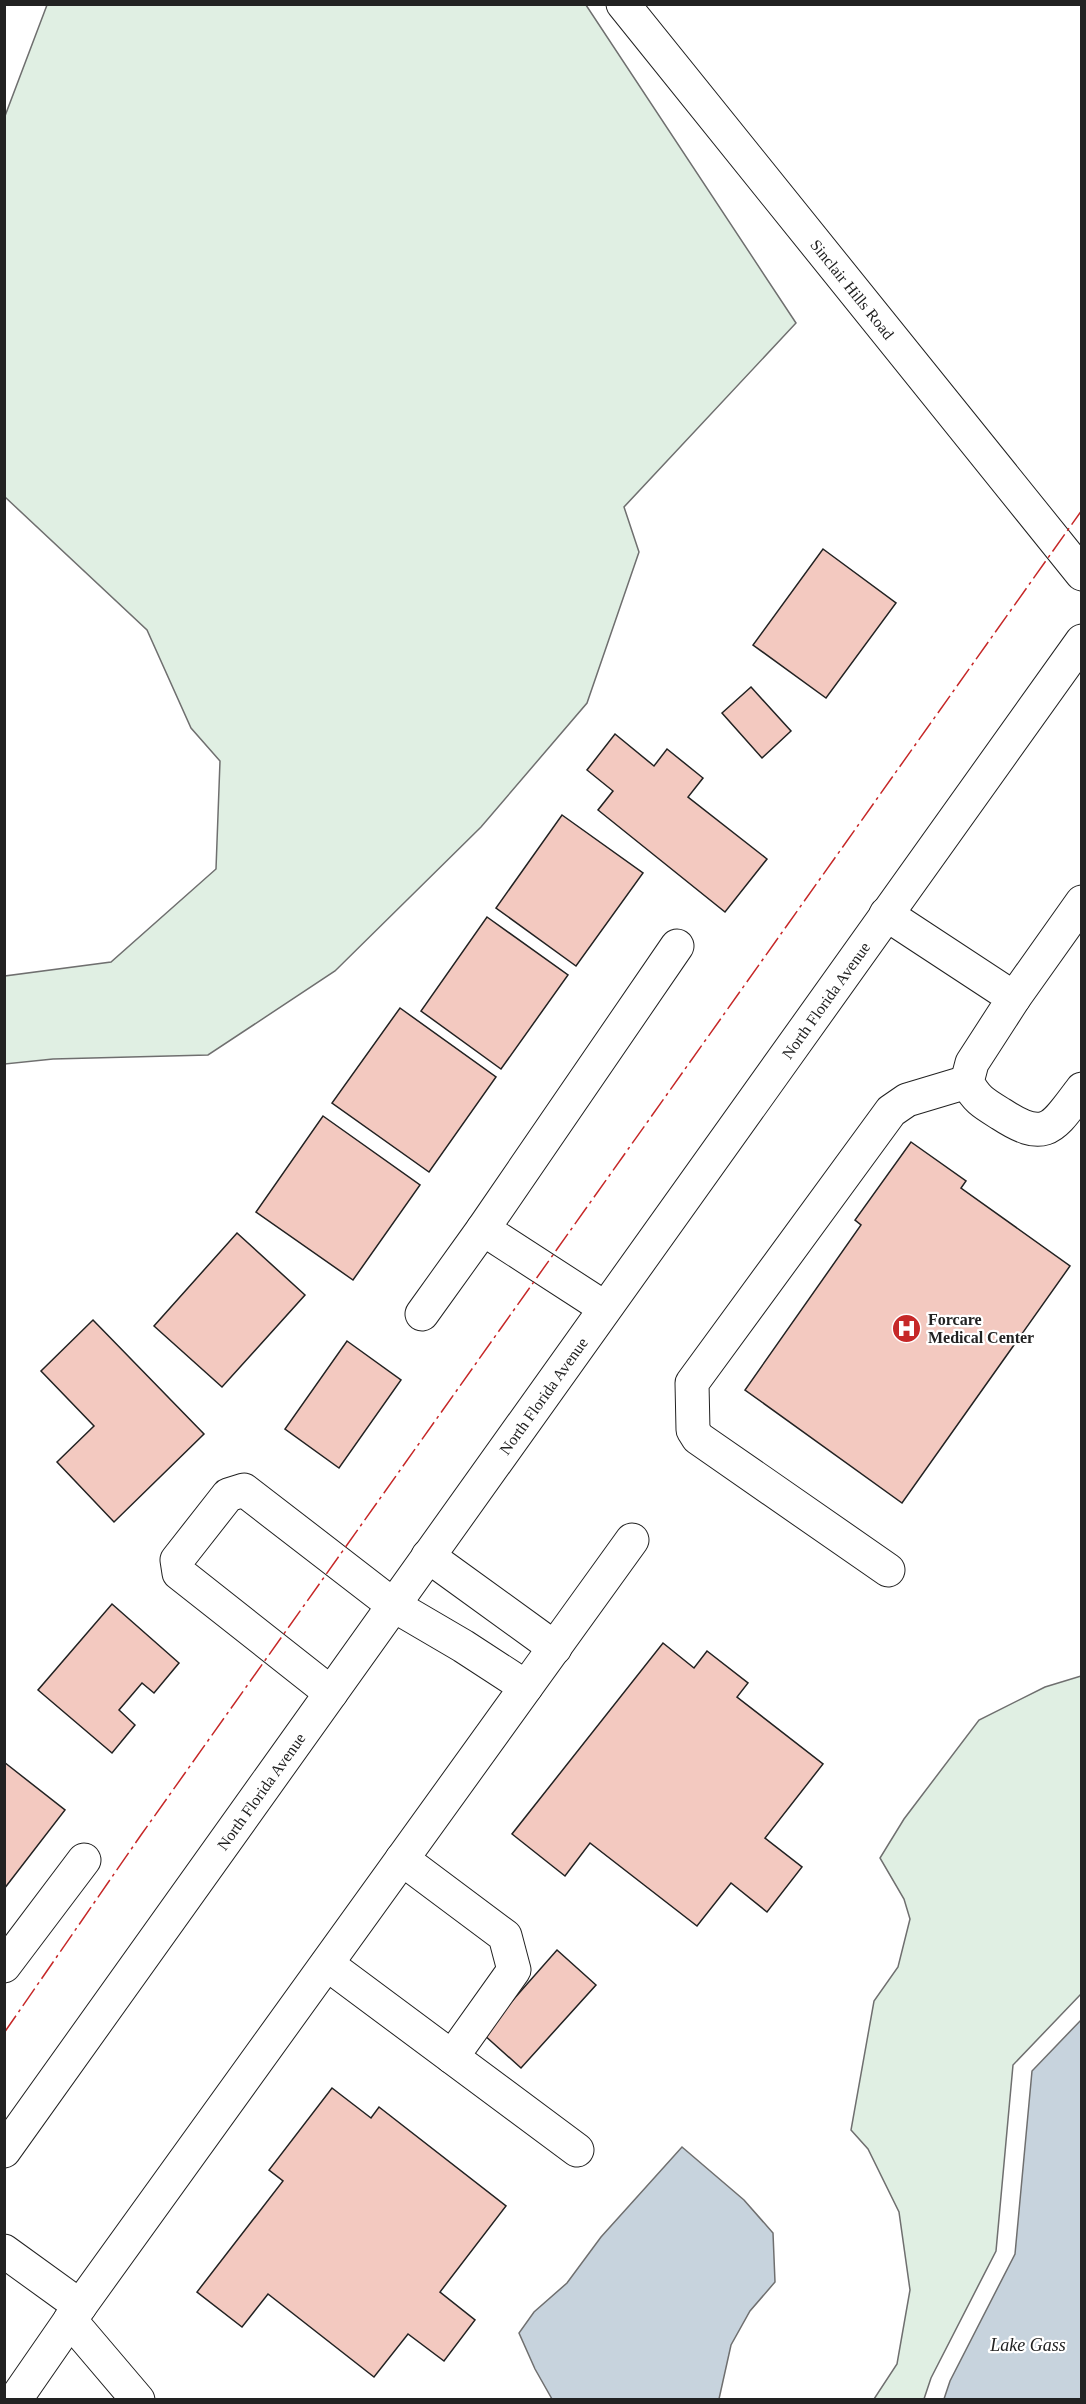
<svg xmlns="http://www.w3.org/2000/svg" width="1086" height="2404" font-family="Georgia,serif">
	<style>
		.green { fill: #e0efe3; stroke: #6f6f6f; stroke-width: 1.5 }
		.water { fill: #c7d3dd; stroke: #6f6f6f; stroke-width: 1.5 }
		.building { fill: #f3c9c0; stroke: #222; stroke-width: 1.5 }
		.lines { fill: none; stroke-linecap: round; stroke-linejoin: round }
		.minor-casing { stroke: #222; stroke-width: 35 }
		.major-casing { stroke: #222; stroke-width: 35 }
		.minor { stroke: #fff; stroke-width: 33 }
		.major { stroke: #fff; stroke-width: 33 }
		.power { stroke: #c62828; stroke-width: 1.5; stroke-dasharray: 21 4.5 3 4.5; stroke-linecap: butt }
		.labels { text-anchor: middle; stroke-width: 4.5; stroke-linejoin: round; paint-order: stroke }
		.street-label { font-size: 16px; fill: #222; stroke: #fff }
		.poi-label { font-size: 16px; font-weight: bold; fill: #222; stroke: #fff; text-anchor: start }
		.water-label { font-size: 18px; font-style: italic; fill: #222; stroke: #fff }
	</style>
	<rect width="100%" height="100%" fill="#fff"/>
	<!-- green -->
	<g class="green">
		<path d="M47,5H586L796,323L624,507L639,552L587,703L481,827L335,971L208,1055L53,1059L5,1064V976L111,962L216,869L220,761L191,728L147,630L5,497V116Z"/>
		<path d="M1081,1676V1994L1013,2065L996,2251L931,2378L924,2399H874L897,2364L910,2290L899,2212L868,2149L851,2130L874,2001L898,1967L910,1919L904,1899L880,1858L904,1819L979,1720L1045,1687Z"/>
	</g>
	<!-- water -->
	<g class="water">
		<path d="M1081,2020V2399H944L950,2381L1015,2254L1032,2071Z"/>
		<path d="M682,2147L744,2200L773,2233L775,2282L750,2311L731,2345L719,2399H552L535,2369L519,2333L534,2312L567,2283L601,2237Z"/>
	</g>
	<!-- building -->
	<g class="building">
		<path d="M823,549L896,603L826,698L753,645Z"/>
		<path d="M751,687L791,731L762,758L722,713Z"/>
		<path d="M615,734L654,766L667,749L703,778L688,797L767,859L725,912L598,810L613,791L587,770Z"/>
		<path d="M562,815L643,873L576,966L496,908Z"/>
		<path d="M487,917L568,975L501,1069L421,1011Z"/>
		<path d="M400,1008L496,1077L429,1172L332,1103Z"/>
		<path d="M323,1116L420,1185L353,1280L256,1212Z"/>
		<path d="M911,1142L966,1181L961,1188L1070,1266L902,1503L745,1390L861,1225L855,1220Z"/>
		<path d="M237,1233L305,1295L222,1387L154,1326Z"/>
		<path d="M93,1320L204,1434L114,1522L57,1462L94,1426L41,1371Z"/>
		<path d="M347,1341L401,1380L339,1468L285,1429Z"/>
		<path d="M112,1604L179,1663L154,1693L142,1683L119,1710L135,1725L112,1753L38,1690Z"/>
		<path d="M663,1643L694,1668L707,1651L748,1683L737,1697L823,1764L765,1838L802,1867L767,1912L731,1883L697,1926L590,1843L565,1876L512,1834Z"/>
		<path d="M4,1762L65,1810L4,1889Z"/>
		<path d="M557,1950L596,1985L521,2068L483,2034Z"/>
		<path d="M332,2088L371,2118L379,2107L506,2206L440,2292L475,2320L444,2361L408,2334L374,2377L268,2294L242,2327L197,2292L283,2181L269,2170Z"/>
	</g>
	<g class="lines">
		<defs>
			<g id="minor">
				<path id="s1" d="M623,4L1082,574"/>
				<path d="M886,914L1014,998L972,1063L967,1082C977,1100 983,1103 1001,1114C1047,1144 1053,1127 1082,1089"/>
				<path d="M1014,998L1082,902"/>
				<path d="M605,1308L483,1229L677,946"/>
				<path d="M422,1314L483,1229"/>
				<path d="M428,1556L555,1648"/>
				<path d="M888,1570L698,1438L693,1430L692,1383L891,1111L907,1100L967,1082"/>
				<path d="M331,1693L179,1573L177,1560L228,1495L244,1490L393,1605L463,1646L526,1687"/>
				<path d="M402,1859L505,1936L514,1970L452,2057"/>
				<path d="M327,1964L577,2150"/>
				<path d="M4,1966L84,1860"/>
				<path d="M4,2251L80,2306L632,1540"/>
				<path d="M70,2320L138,2400"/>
				<path d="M15,2400L80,2306"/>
			</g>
			<g id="major">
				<path id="s2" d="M4,2151L1082,641"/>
			</g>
		</defs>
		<!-- minor casing -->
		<use href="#minor" class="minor-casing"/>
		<!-- major casing -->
		<use href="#major" class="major-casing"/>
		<!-- minor -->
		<use href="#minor" class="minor"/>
		<!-- major -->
		<use href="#major" class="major"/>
		<!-- power -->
		<path class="power" d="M4,2033L141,1835L1082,510"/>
	</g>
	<!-- icons -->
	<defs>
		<symbol id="hospital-disc" viewBox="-11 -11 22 22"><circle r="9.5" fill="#c62828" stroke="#fff"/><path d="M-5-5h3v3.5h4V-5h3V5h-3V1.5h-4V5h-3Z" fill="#fff"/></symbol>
	</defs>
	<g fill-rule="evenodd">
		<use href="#hospital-disc" x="890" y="1312" width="33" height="33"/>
	</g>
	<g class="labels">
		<!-- street labels -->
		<g class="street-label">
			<text dy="6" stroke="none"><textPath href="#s1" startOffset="366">Sinclair Hills Road</textPath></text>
			<text dy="6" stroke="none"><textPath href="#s2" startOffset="1414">North Florida Avenue</textPath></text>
			<text dy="6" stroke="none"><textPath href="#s2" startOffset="928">North Florida Avenue</textPath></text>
			<text dy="6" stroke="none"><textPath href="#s2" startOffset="442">North Florida Avenue</textPath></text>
		</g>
		<!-- poi labels -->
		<g class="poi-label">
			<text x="928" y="1325">Forcare<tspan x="928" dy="18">Medical Center</tspan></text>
		</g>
		<!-- water labels -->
		<g class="water-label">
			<text x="1028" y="2351">Lake Gass</text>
		</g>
	</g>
	<!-- border -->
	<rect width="1086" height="2404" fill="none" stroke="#222222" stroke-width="12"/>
</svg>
